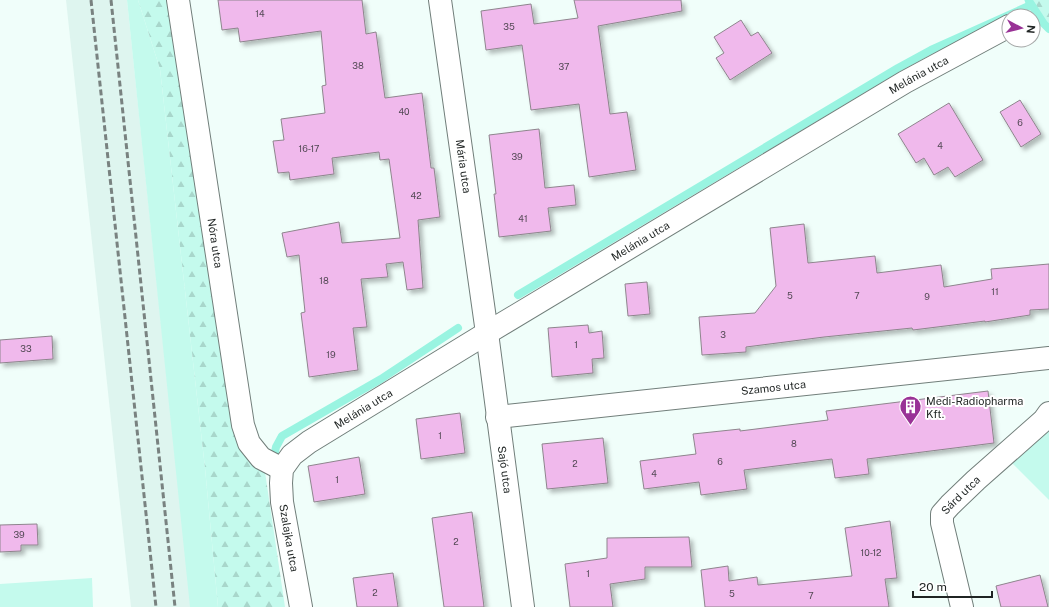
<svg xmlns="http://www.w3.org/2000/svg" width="1049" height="607" font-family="'Public Sans',sans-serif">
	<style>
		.built { fill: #def5ef }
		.green { fill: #c4faed }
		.forest { fill: url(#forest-firs) }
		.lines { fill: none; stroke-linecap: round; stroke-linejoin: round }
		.stream { stroke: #99f4e1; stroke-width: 8 }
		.building { fill: #f0b9ec; stroke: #8e858d; filter: url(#shadow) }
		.minor-casing { stroke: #717e7a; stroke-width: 24 }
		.minor { stroke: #fff; stroke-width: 22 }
		.rail { stroke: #798280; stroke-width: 3; stroke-dasharray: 6 3; stroke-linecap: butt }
		.labels { text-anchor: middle; stroke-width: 4; stroke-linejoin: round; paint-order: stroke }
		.number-label { font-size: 9px; fill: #534955 }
		.street-label { font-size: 11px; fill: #1f2423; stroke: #fff }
		.poi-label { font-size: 11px; fill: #1f2423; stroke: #fff; text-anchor: start }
	</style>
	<defs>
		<pattern id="forest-firs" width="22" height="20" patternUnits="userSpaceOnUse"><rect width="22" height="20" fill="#c4faed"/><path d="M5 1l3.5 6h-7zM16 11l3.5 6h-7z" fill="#a8d6cb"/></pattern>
		<filter id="shadow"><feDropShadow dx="3.5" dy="3.5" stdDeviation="2" flood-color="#0004"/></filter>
	</defs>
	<rect width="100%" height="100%" fill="#f0fefa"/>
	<!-- built -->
	<path class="built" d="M66,0H127L191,607H131Z"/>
	<!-- green -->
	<g class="green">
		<path d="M127,0H138L160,69L205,468L218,607H190Z"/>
		<path d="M1049,425V500L1011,462Z"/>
		<path d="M92,578L93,607H0V584Z"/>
	</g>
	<!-- forest -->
	<g class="forest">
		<path d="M138,0H168L209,260L265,472L285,607H218L205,468L160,69Z"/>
		<path d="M1024,0H1049V33Z"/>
	</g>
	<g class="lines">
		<!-- stream -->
		<g class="stream">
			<path d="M1029,1L1044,24L1049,29"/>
			<path d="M518,295L898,68L931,50L1031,5"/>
			<path d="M273,462L276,447L282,436L381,379L458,328"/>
		</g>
	</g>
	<!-- building -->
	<g class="building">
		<path d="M218,0H362L366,34L376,32L385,98L422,93L431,168H434L440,217L418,220L423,288L407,290L403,262L386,264L388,277L361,279L367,327L353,328L358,370L309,377L301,313L305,312L299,255L287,257L282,233L339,222L342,243L400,238L389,159L380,160L379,152L332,158L334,174L290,180L289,172L278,173L273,141L284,140L281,119L325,113L322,86L326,85L321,31L240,42L238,28L222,30Z"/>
		<path d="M574,0H681L682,11L598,26L610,114L627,112L636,170L589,177L579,104L531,110L522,45L486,50L481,11L531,4L534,24L578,18Z"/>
		<path d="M741,20L751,36L758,32L772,53L730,80L716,58L724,53L714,37Z"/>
		<path d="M1020,100L1041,134L1021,147L1000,112Z"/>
		<path d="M949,103L983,160L955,177L948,167L934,175L924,158L916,163L898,134Z"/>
		<path d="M539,129L545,188L574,185L576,205L548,208L551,231L499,237L494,194H496L489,135Z"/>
		<path d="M804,224L808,263L875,256L877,273L941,265L944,287L992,279L991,269L1049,264V309L1030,310V315L985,322V321L913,330L912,328L824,337L746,347V352L702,355L699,317L755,313L776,286L770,228Z"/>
		<path d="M647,282L650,314L628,316L625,284Z"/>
		<path d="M588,325L589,333L602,331L604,358L592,359L593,373L552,377L548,328Z"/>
		<path d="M52,336L53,359L0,363V340Z"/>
		<path d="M988,391L994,443L867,459L869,474L835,478L832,459L744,470L747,489L701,495L699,482L644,489L640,461L696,454L693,434L740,429V431L828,420L826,411Z"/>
		<path d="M460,413L465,453L421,459L416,419Z"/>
		<path d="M603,438L608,483L547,489L542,444Z"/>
		<path d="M359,457L365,494L314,502L308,466Z"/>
		<path d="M472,512L484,607H444L432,518Z"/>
		<path d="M890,521L897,578L885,579L889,607H705L701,570L728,566L729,581L757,577L758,585L852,576L845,528Z"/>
		<path d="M37,524L38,545H21V551L0,552V525Z"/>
		<path d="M689,537L692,567H645V579L610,584L613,607H570L565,564L607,558V538Z"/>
		<path d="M393,573L398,607H357L353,578Z"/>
		<path d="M1040,575L1048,607H1001L996,586Z"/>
	</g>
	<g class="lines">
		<defs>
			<g id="minor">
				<path id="s1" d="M178,0L243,425L249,443L261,458L282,469"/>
				<path id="s2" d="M440,0L487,333L523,607"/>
				<path id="s3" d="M497,417L1049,358"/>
				<path id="s4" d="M301,607L282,502L281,483L282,469L292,455L309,442L487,333L905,82L1009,26"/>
				<path id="s5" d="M962,607L942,523V514L950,505L976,480L1044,420L1049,413"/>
			</g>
		</defs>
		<!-- minor casing -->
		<use href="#minor" class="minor-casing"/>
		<!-- minor -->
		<use href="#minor" class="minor"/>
		<!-- rail -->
		<g class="rail">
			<path d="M91,0L156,607"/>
			<path d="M111,0L175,607"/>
		</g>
	</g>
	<!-- icons -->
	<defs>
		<symbol id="building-pin" viewBox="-11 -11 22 30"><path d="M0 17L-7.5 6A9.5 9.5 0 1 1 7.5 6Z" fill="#993296" stroke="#fff"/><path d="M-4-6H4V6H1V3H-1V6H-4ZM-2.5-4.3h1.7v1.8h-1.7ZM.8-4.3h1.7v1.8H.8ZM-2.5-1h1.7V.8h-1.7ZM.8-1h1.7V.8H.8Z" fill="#fff"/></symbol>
	</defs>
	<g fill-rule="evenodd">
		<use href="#building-pin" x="898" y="394" width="25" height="34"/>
	</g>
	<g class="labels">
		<!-- number labels -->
		<g class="number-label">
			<text x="260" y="17">14</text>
			<text x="509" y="30">35</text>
			<text x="358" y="69">38</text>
			<text x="564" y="70">37</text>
			<text x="404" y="115">40</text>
			<text x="1020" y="126">6</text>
			<text x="940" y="149">4</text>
			<text x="309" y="152">16-17</text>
			<text x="517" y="160">39</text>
			<text x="416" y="199">42</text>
			<text x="523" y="222">41</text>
			<text x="324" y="284">18</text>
			<text x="995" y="295">11</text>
			<text x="790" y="299">5</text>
			<text x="857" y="299">7</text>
			<text x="927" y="300">9</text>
			<text x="723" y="338">3</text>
			<text x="576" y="348">1</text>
			<text x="26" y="352">33</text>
			<text x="331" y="358">19</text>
			<text x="440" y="439">1</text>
			<text x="794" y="447">8</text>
			<text x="720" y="465">6</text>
			<text x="575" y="467">2</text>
			<text x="654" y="477">4</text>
			<text x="337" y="483">1</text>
			<text x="19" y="538">39</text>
			<text x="456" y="545">2</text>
			<text x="871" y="556">10-12</text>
			<text x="588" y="577">1</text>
			<text x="375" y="596">2</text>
			<text x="732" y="597">5</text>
			<text x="811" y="599">7</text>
		</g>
		<!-- street labels -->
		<g class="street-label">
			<text dy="4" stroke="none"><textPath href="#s4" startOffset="890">Melánia utca</textPath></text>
			<text dy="4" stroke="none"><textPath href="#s2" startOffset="168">Mária utca</textPath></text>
			<text dy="4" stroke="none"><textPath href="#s4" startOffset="566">Melánia utca</textPath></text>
			<text dy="4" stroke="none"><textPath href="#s1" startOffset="246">Nóra utca</textPath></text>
			<text dy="4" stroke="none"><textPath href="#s3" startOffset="278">Szamos utca</textPath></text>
			<text dy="4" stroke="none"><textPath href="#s4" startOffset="242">Melánia utca</textPath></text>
			<text dy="4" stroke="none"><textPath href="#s2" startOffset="474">Sajó utca</textPath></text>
			<text dy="4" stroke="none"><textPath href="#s5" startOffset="122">Sárd utca</textPath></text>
			<text transform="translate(289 538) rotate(80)" y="4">Szalajka utca</text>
		</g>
		<!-- poi labels -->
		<g class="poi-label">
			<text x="926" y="405">Medi-Radiopharma<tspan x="926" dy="13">Kft.</tspan></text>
		</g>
	</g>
	<!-- north arrow -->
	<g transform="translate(1021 28) rotate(97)"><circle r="19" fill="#ffffff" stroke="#a5a7a7"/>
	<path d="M0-3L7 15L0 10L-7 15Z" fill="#993296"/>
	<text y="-6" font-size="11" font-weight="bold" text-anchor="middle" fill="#1f2423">N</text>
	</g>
	<!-- scale -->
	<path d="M913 591v6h79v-6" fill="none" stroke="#1f2423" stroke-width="2"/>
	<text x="919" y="591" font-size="12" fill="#1f2423" stroke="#ffffff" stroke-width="3" paint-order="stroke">20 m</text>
</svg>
